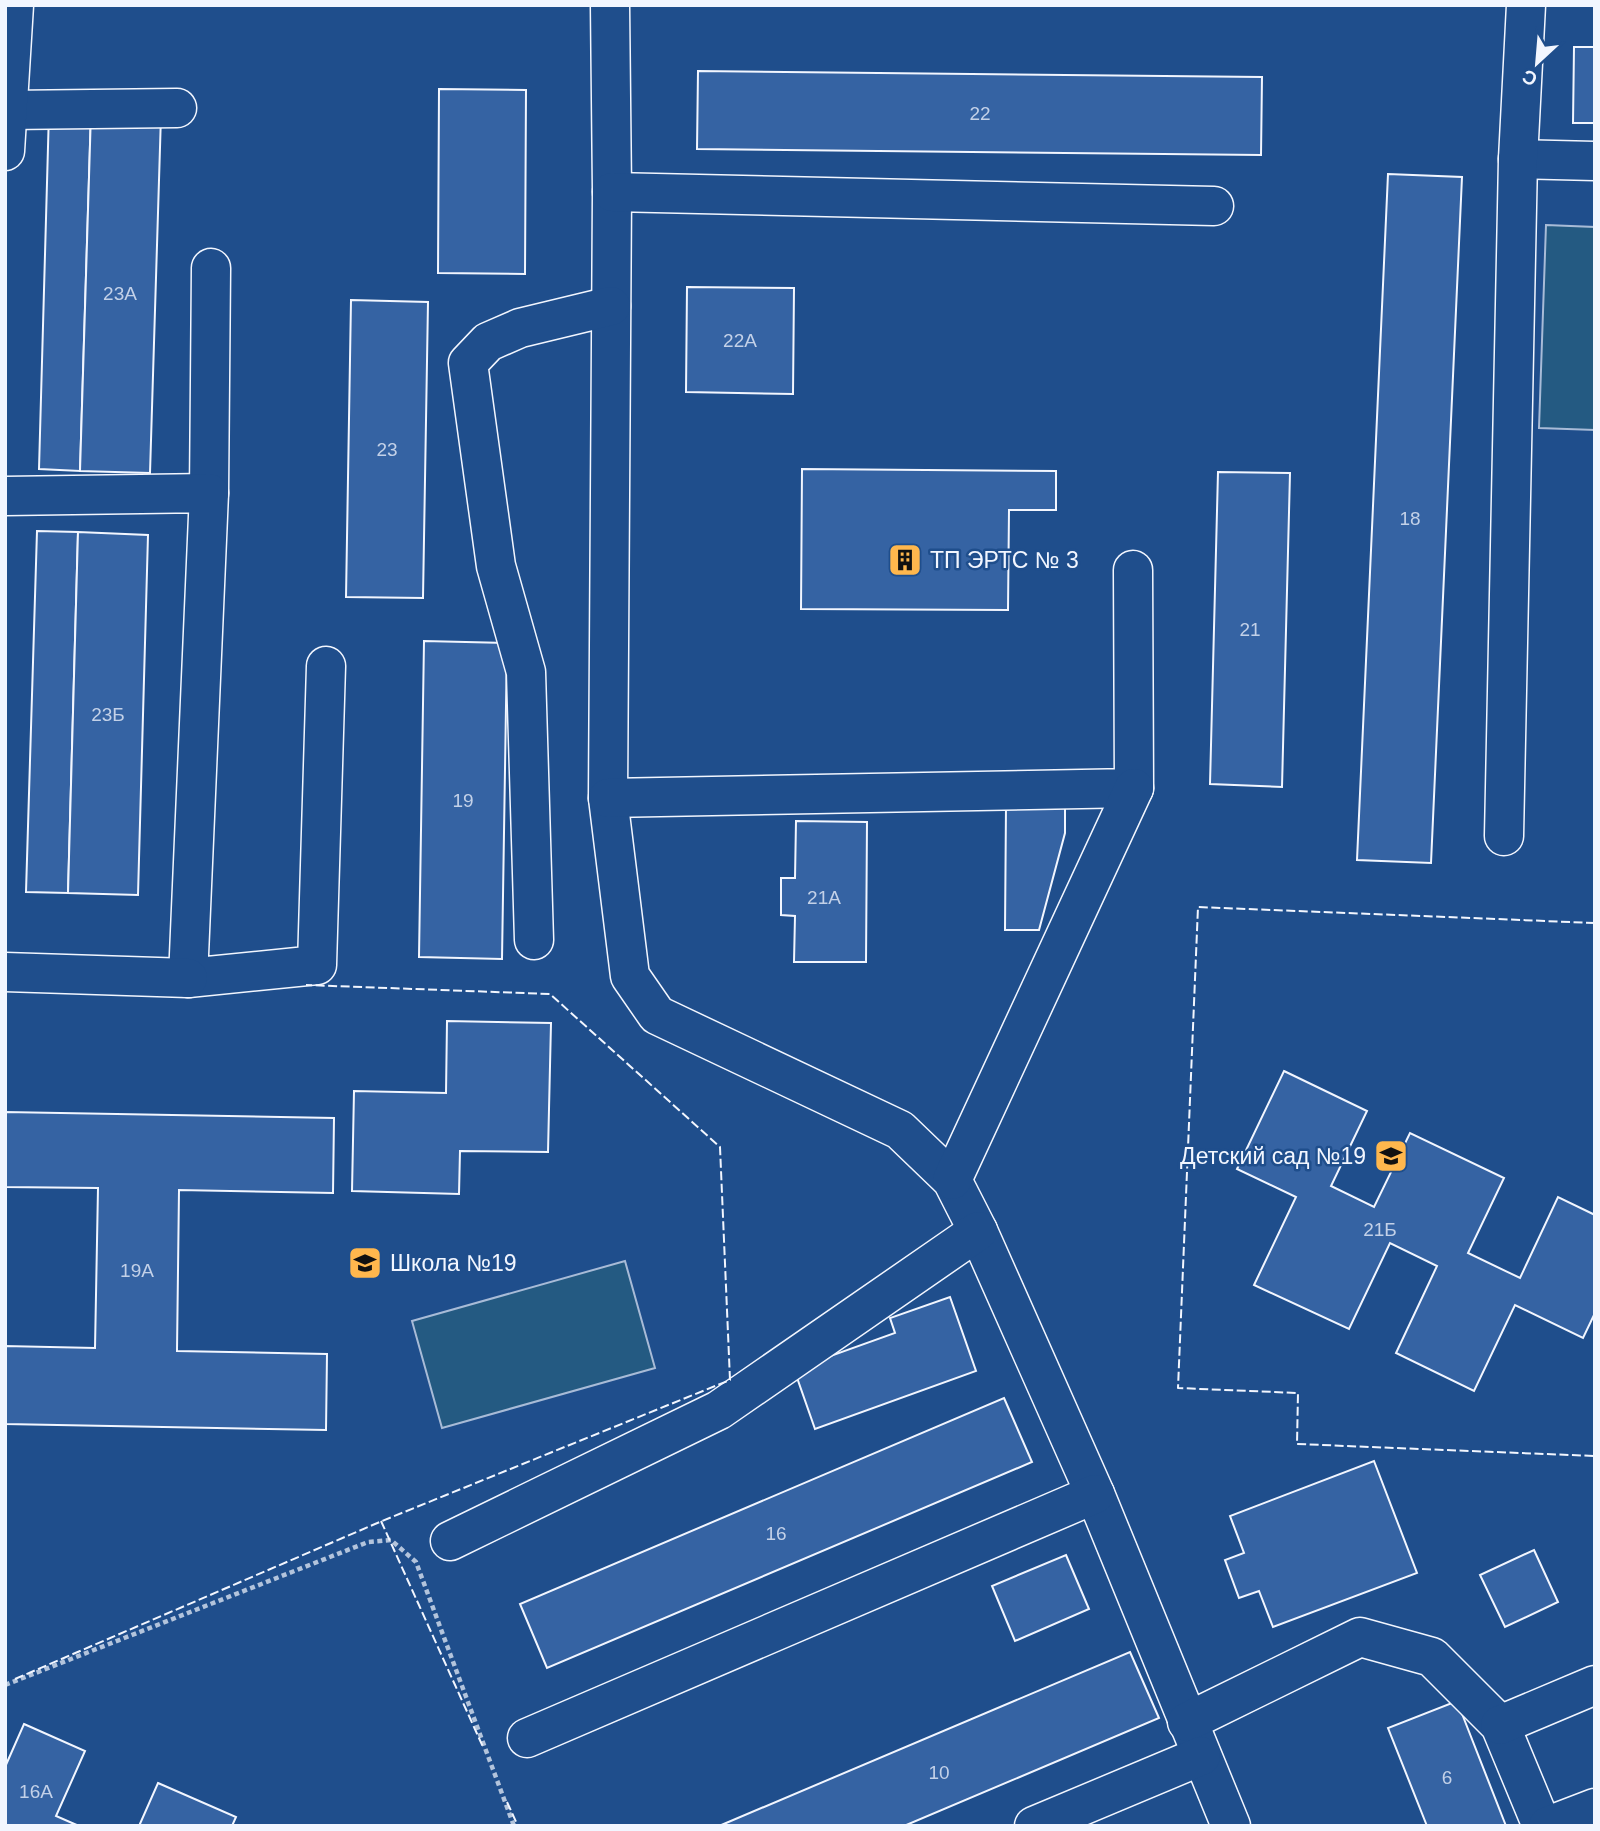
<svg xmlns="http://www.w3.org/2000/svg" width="1600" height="1831" font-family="Helvetica,sans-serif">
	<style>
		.green { fill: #245a82; stroke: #a8bbd7; stroke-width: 2 }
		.building { fill: #3563a3; stroke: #f2f6ff; stroke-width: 2 }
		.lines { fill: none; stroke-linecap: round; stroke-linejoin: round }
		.minor-casing { stroke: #f2f6ff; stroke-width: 41 }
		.path { stroke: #b3c4dc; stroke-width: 4.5; stroke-dasharray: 5 3.5; stroke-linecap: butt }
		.minor { stroke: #1f4e8c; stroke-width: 38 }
		.fence { stroke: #f2f6ff; stroke-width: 2; stroke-dasharray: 9 3.5; stroke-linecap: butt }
		.labels { text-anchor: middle; stroke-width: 5; stroke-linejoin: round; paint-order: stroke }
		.number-label { font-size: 19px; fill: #c3d1e8 }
		.poi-label { font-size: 23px; fill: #f2f6ff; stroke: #1f4e8c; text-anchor: start }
	</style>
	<rect width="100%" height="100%" fill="#1f4e8c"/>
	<!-- green -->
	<g class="green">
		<path d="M1546,225L1595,227V430L1539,428Z"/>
		<path d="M625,1261L655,1368L442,1428L412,1321Z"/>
	</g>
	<!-- building -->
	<g class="building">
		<path d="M1574,47H1595V123H1573Z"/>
		<path d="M698,71L1262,77L1261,155L697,149Z"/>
		<path d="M439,89L526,90L525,274L438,273Z"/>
		<path d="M49,111L91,112L80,471L39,469Z"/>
		<path d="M91,112L161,115L150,473L80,471Z"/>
		<path d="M1388,174L1462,177L1431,863L1357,860Z"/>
		<path d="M687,287L794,288L793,394L686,392Z"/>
		<path d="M351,300L428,302L423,598L346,597Z"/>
		<path d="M802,469L1056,471V510H1009L1008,610L801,609Z"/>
		<path d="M1218,472L1290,473L1282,787L1210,784Z"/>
		<path d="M37,531L78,532L68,893L26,892Z"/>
		<path d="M78,532L148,535L138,895L68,893Z"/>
		<path d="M424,641L507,643L502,959L419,957Z"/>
		<path d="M1006,806H1065V833L1039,930H1005Z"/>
		<path d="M796,821L867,822L866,962H794L795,916L781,915V878H795Z"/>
		<path d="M447,1021L551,1023L548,1152L460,1151L459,1194L352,1191L354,1091L446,1093Z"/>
		<path d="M1284,1071L1367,1111L1331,1186L1374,1207L1410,1133L1504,1178L1468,1253L1520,1278L1558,1197L1595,1215V1313L1583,1338L1515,1305L1474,1391L1396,1353L1437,1266L1390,1243L1349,1329L1254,1285L1296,1197L1237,1169Z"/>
		<path d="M5,1112L334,1118L333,1193L179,1190L177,1351L327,1354L326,1430L5,1424V1346L95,1348L98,1188L5,1187Z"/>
		<path d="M950,1297L976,1371L815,1429L794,1369L895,1333L890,1318Z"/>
		<path d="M1004,1398L1032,1462L547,1668L520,1604Z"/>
		<path d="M1374,1461L1417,1573L1273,1627L1259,1591L1239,1598L1225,1560L1244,1553L1230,1516Z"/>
		<path d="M1534,1550L1558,1602L1505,1627L1480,1575Z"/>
		<path d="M1066,1555L1089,1609L1015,1641L992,1586Z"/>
		<path d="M1130,1652L1159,1718L904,1826H719Z"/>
		<path d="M1457,1701L1506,1826H1427L1388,1728Z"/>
		<path d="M24,1724L85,1751L56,1816L79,1826H5V1767Z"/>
		<path d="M158,1783L236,1817L232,1826H139Z"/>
	</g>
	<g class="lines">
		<defs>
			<g id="minor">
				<path d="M610,5L612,192L608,798L630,976L657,1015L900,1130L952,1180L978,1231L1095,1494L1231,1826"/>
				<path d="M8,110L177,108"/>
				<path d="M5,151L14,5"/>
				<path d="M1518,159L1595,161"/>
				<path d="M612,192L1214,206"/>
				<path d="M209,493L211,268"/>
				<path d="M5,496L209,493L188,978L317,965L326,666"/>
				<path d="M608,798L1134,788L1133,570"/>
				<path d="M1504,836L1518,159L1526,5"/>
				<path d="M534,940L526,672L496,566L468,363L488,342L520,328L611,306"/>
				<path d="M5,972L188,978"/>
				<path d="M952,1180L1134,788"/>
				<path d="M450,1541L719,1410L978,1231"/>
				<path d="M1187,1722L1360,1637L1432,1657L1500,1725L1542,1826"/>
				<path d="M1500,1725L1595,1685"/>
				<path d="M527,1738L1095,1494"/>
				<path d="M1034,1826L1201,1756"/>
				<path d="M1548,1826L1595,1808"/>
			</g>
		</defs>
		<!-- minor casing -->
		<use href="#minor" class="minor-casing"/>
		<!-- path -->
		<path class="path" d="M5,1685L368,1542L391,1540L416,1562L514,1826"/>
		<!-- minor -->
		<use href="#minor" class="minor"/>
		<!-- fence -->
		<g class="fence">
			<path d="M1595,923L1198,907L1178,1388L1298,1393L1297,1444L1595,1456"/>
			<path d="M381,1521L483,1747"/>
			<path d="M15,1679L382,1521L730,1380L720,1147L550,994L306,985"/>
			<path d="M507,1802L518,1826"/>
		</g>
	</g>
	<!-- icons -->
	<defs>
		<symbol id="building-square" viewBox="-11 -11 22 22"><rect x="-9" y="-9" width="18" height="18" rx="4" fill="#ffb74d" stroke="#1f4e8c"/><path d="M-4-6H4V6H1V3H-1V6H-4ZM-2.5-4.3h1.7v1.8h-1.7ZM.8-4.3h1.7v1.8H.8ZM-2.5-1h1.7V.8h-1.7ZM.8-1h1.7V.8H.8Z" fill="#111"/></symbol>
		<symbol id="school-square" viewBox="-11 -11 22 22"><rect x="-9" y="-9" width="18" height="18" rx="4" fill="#ffb74d" stroke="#1f4e8c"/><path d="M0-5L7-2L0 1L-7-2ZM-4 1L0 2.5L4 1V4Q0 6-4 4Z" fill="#111"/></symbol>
	</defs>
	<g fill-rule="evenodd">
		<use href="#building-square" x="886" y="541" width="38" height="38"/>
		<use href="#school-square" x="1372" y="1137" width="38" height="38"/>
		<use href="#school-square" x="346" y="1244" width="38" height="38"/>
	</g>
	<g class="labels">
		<!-- number labels -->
		<g class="number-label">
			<text x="980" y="120">22</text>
			<text x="120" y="300">23А</text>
			<text x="740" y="347">22А</text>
			<text x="387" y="456">23</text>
			<text x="1410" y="525">18</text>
			<text x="1250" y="636">21</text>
			<text x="108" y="721">23Б</text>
			<text x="463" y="807">19</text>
			<text x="824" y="904">21А</text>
			<text x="1380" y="1236">21Б</text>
			<text x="137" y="1277">19А</text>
			<text x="776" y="1540">16</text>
			<text x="939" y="1779">10</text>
			<text x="1447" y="1784">6</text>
			<text x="36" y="1798">16А</text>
		</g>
		<!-- poi labels -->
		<g class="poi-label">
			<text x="930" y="568">ТП ЭРТС № 3</text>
			<text x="1366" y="1164" text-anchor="end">Детский сад №19</text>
			<text x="390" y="1271">Школа №19</text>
		</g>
	</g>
	<!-- border -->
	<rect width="1600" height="1831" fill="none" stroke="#f2f6ff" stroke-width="14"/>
	<!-- north arrow -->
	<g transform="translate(1537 63) rotate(206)" stroke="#1f4e8c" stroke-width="5" paint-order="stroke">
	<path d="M0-5L12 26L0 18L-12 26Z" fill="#f2f6ff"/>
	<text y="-10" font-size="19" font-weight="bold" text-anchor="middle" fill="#f2f6ff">С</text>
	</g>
</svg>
